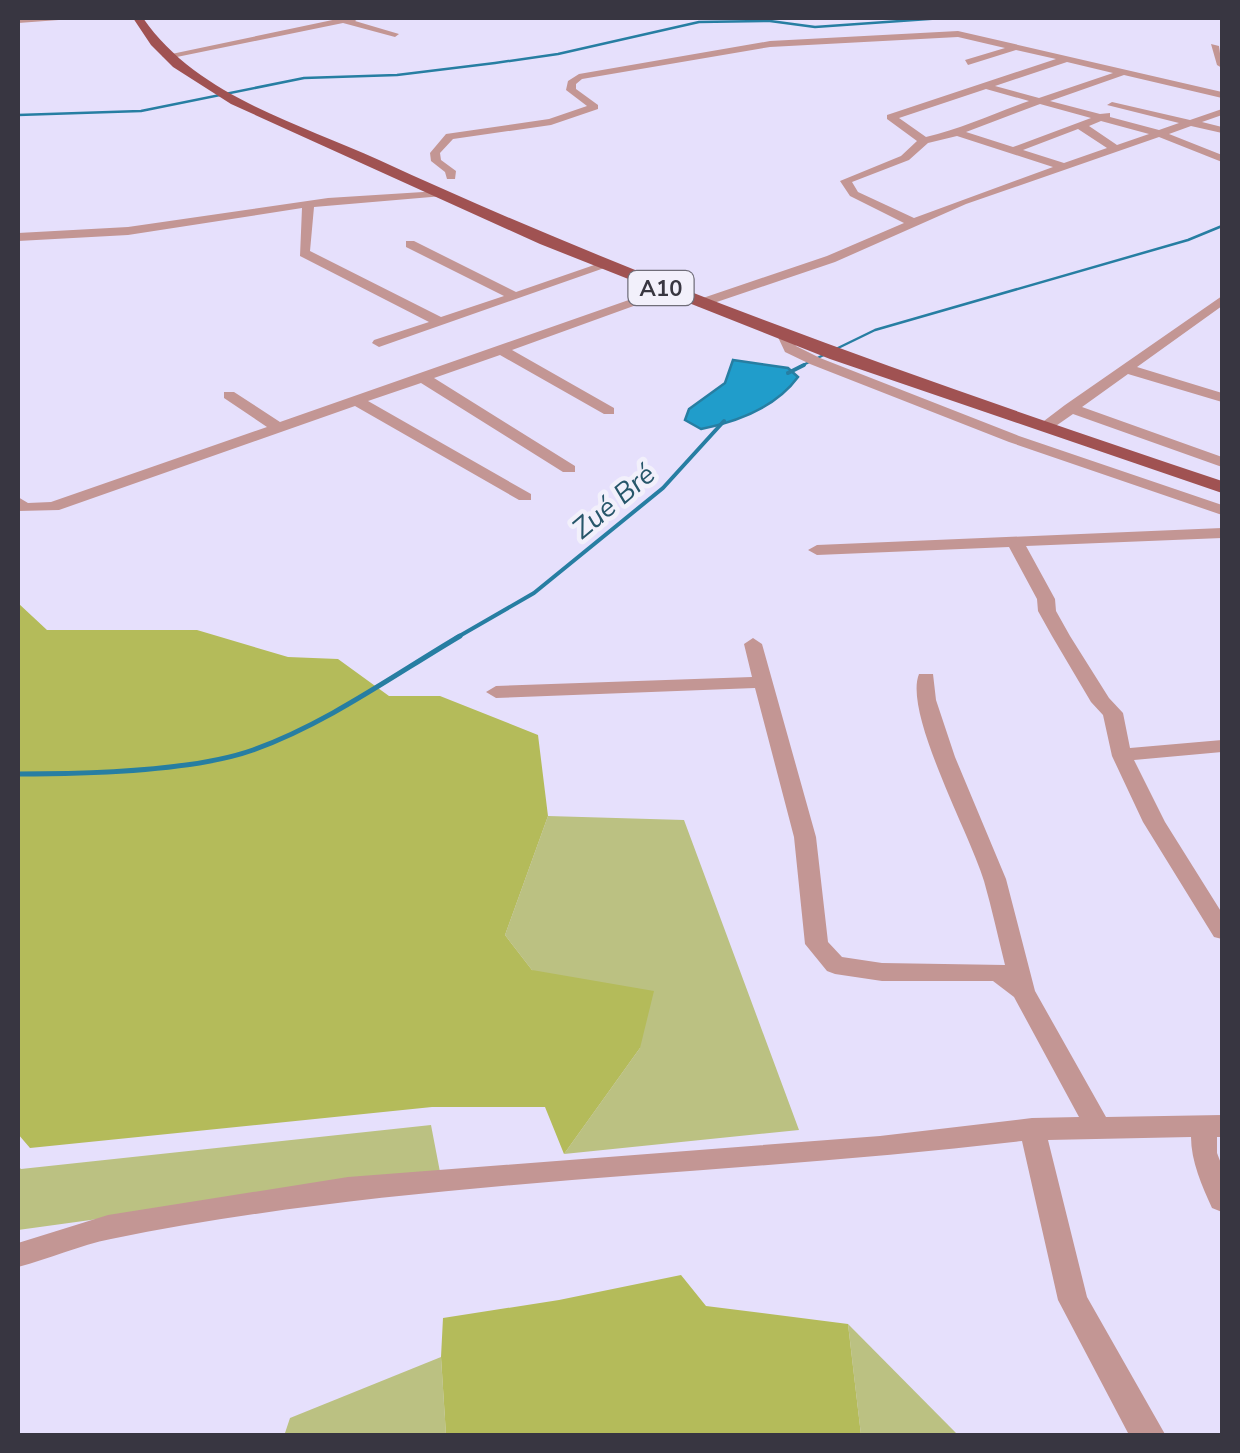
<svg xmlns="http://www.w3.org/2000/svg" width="1240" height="1453" font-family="'Nunito Sans',sans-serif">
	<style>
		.green { fill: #bbc182 }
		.forest { fill: #b4bb5a }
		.water { fill: #209dcb; stroke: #277ea2; stroke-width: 2.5 }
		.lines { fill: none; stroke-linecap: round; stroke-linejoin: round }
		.stream-far2 { stroke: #277ea2; stroke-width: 2.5 }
		.stream-far1 { stroke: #277ea2; stroke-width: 4 }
		.stream { stroke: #277ea2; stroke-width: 5 }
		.minor { fill: #c39694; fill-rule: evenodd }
		.major { fill: #a05252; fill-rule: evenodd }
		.labels { text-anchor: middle; stroke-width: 9; stroke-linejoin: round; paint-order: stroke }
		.shield { fill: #f2f0fb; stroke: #706e79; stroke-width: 2.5 }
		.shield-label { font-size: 22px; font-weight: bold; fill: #383641 }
		.water-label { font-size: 28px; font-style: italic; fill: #27566a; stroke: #f2f0fb }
	</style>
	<rect width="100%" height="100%" fill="#e6e0fc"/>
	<!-- green -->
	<g class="green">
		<path d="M548,816L684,820L799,1130L564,1154L640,1048L532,970L505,935Z"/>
		<path d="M431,1125L440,1172L18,1230V1166L21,1169Z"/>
		<path d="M848,1324L958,1435H861Z"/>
		<path d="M441,1357L446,1435L284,1436L290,1418Z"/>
	</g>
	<!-- forest -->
	<g class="forest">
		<path d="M18,603L47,630H197L288,657L338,659L389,696H440L538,735L548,816L505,935L532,970L654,991L640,1048L564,1154L545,1107H432L30,1148L18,1134Z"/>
		<path d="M681,1275L706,1306L848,1324L861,1435H446L441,1357L443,1318L559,1300Z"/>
	</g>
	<!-- water -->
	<path class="water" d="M733,360L788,368L798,377C776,407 736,422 701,429L685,420L689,409L725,383Z"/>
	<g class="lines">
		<!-- stream-far2 -->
		<g class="stream-far2">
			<path d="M18,115L141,111L304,78L397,75L495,63L558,54L699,22L770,21L815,27L943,18"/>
			<path d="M799,367L875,330L1188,240L1222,226"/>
		</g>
		<!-- stream-far1 -->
		<g class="stream-far1">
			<path d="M788,373L804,365"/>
			<path d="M456,638L534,593L663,488L724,421"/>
		</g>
		<!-- stream -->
		<path class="stream" d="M18,774C82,774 194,771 253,750C326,724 394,675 460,636"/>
		<!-- minor -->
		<g class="minor">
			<path d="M18,18H86L18,23Z"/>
			<path d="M342,18H359L355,21L399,34L395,37L343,23L167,59L162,56Z"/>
			<path d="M958,31L1222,92V98L1124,75L1050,101L1100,114L1110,113V117L1159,130L1179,123L1107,105L1112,102L1190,120L1222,109V115L1202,122L1222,127V133L1191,126L1169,134L1222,155V162L1159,137L966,204L835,262L702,307L697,306V300L827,256L904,223L850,196L840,181L901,156L917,141L887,119V115L1056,59L1016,50L968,65L965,60L1005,48L958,37L770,47L582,79L576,84V89L598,105V109L551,125L453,139L440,153L441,160L456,171L455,179H447L445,172L431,161L430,153L446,134L549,119L587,106L566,90L568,81L579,74L770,41ZM1067,62L1113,73L1039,98L995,86ZM986,89L1029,101C995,113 961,129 926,137L899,118ZM1040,104L1091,118L1013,147L966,132ZM1101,121L1149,134L1117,145L1089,126ZM1078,129L1107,148L1064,163L1023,150ZM957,136L1053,167L914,218L858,192L852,182L909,160L928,143Z"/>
			<path d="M1211,44L1219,46L1222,68L1217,65Z"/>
			<path d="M439,191L445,194L443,196L314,207L310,251L441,317L504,296L406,247V241H414L516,292L600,263L610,266L379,347L372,343L374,340L429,322L300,256L302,208L128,235L18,241V233L128,227L328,198Z"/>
			<path d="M663,288L675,291L512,350L614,408V414H604L500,355L434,378L575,466V472H563L421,383L368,401L531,494V500H519L355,406L59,510L18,511V497L28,503L51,502L267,427L224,398V392H234L280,422Z"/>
			<path d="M1222,296V306L1137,367L1222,393V402L1128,374L1082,407L1222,457V467L1073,414L1050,430H1040V424L1065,405Z"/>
			<path d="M784,331L789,332L796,346L820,358L1019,436L1222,505V515L1009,442L810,364L785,352L777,335Z"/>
			<path d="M1222,528V538L1026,546L1055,599L1056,611L1070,636L1109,698L1123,713L1130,748L1222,740V752L1134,760L1165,822L1222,913V939L1214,937L1143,822L1112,756L1103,715L1091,702L1052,636L1038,611L1037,599L1009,547L817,555L808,550L817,545Z"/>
			<path d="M753,638L762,644L816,837L828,942L842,957L882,963L1005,965C998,937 992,909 984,881C971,836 903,713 919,674H933L936,700L955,757L1006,879L1035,991L1106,1117L1222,1115V1137H1217V1153L1222,1166V1212L1212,1208C1202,1186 1191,1161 1191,1137L1048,1140L1087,1297L1166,1436H1130L1128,1433L1058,1300L1022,1141C719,1177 411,1178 111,1239C80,1245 49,1259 18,1267V1243L108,1215L348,1177L880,1136L1032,1118L1079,1117L1014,997L993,981H882L835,974L827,971L805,944L794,837L755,688L496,698L486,692L496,686L752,677L744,644Z"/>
		</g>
		<!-- major -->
		<path class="major" d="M133,18H143C197,96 296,122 379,160C654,287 936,385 1222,481V493L830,359L540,244L231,104L173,67L151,45Z"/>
	</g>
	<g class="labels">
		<!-- shield labels -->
		<rect class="shield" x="628.5" y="271" width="65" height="34" rx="8"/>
		<g class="shield-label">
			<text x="661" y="296">A10</text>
		</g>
		<!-- water labels -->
		<g class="water-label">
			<text transform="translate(613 501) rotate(-40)" y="10">Zué Bré</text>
		</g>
	</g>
	<!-- border -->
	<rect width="1240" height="1453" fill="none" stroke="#383641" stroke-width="40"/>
</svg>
